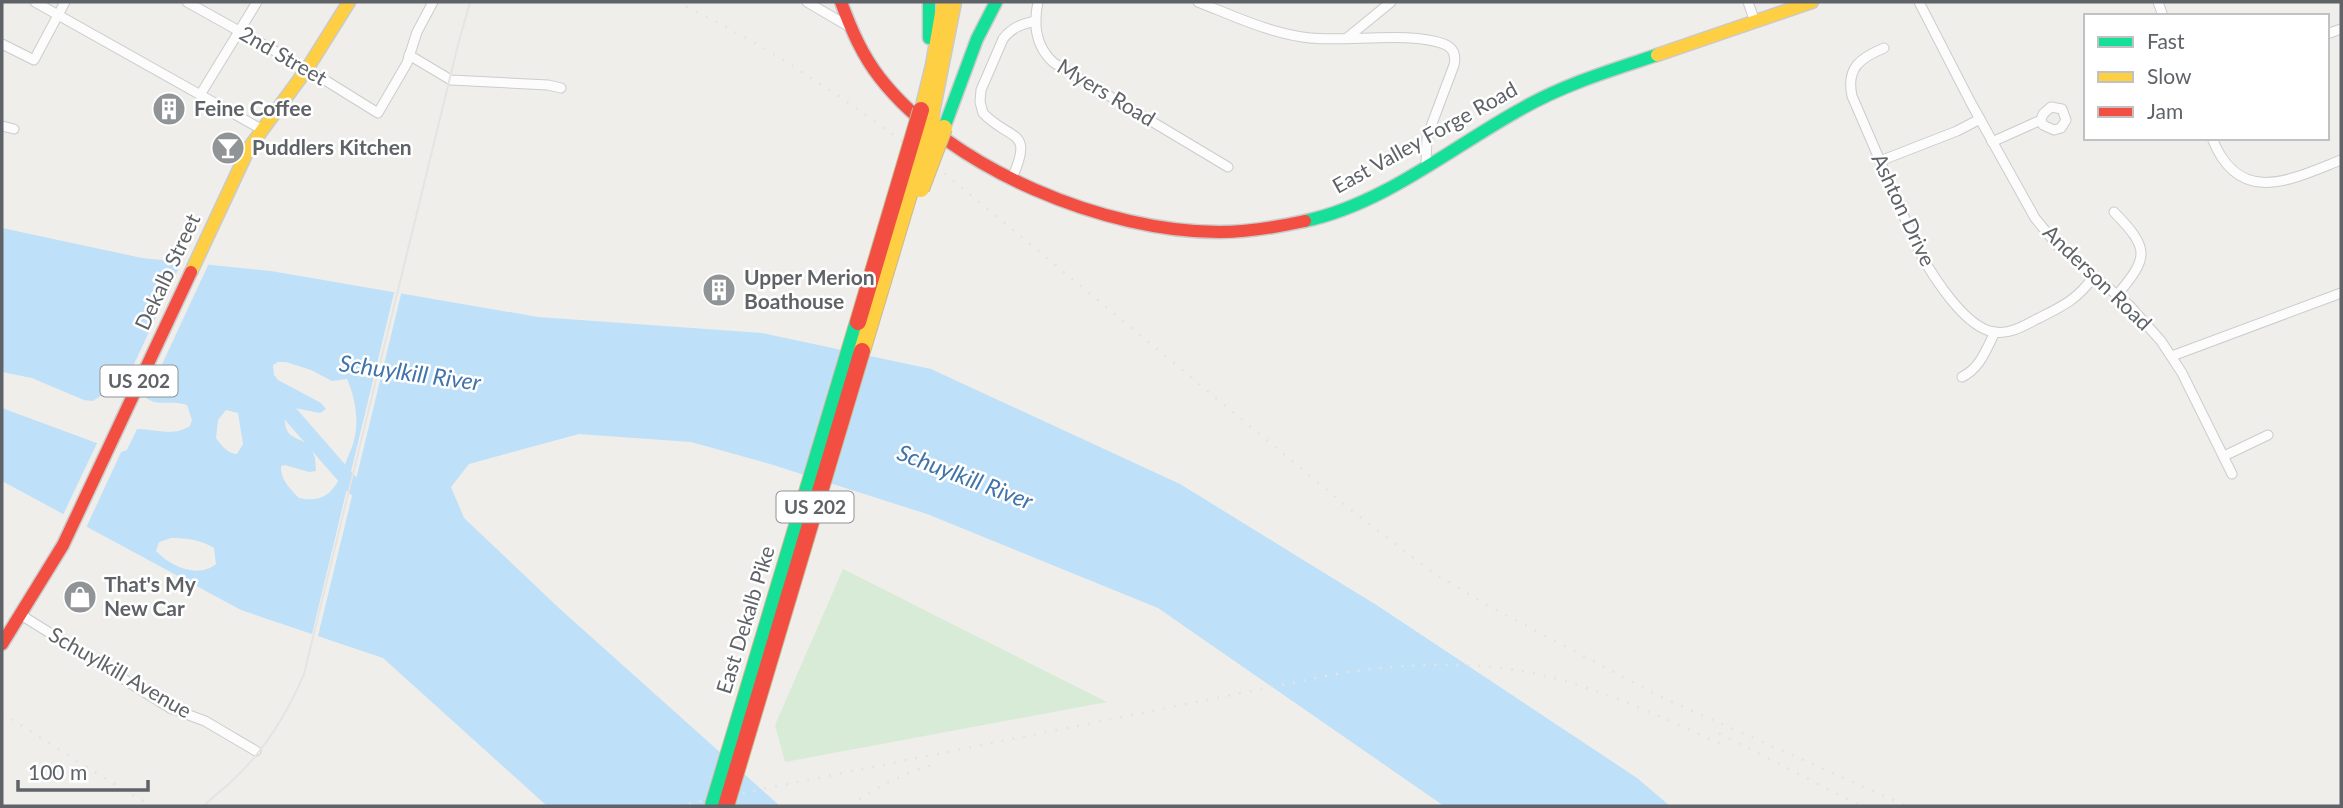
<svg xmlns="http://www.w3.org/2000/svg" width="2343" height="808" font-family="Lato,sans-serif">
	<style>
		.green { fill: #d8ebd6 }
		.water { fill: #bfe0f9; fill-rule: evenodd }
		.pier { fill: #efeeea }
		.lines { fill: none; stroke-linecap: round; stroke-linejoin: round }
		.river { stroke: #bfe0f9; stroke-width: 16 }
		.street-casing { stroke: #cbcccc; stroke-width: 11 }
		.fast-casing { stroke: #cacacb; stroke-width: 15 }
		.slow-casing { stroke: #cacacb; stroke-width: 15 }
		.jam-casing { stroke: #cacacb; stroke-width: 15 }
		.street { stroke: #fdfcfc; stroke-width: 9 }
		.fast { stroke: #16e098; stroke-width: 12 }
		.slow { stroke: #ffcf43; stroke-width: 12 }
		.jam { stroke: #f24e42; stroke-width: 12 }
		.tram { stroke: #e4e4e4; stroke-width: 2 }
		.rail { stroke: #e4e4e4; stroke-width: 2.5; stroke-dasharray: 2 9; stroke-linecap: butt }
		.fast-bridge-casing { stroke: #c8b996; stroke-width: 18; stroke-linecap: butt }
		.slow-bridge-casing { stroke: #c8b996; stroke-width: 18; stroke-linecap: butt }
		.jam-bridge-casing { stroke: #c8b996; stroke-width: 18; stroke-linecap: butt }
		.fast-bridge { stroke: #16e098; stroke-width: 16 }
		.slow-bridge { stroke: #ffcf43; stroke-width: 16 }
		.jam-bridge { stroke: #f24e42; stroke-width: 16 }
		.labels { text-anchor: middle; stroke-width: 5; stroke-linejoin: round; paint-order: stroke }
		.shield { fill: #fff; stroke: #8f9295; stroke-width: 2 }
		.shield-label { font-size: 19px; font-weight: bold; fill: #5f6368 }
		.street-label { font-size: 21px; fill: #5f6368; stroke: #fff }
		.poi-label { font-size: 21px; font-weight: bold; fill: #5f6368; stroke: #fff; text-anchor: start }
		.water-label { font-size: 23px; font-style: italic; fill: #4174aa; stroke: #fff }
	</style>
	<rect width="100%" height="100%" fill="#efeeea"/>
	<!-- green -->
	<path class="green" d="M843,569L1107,702L785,762L775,725Z"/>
	<!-- water -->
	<path class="water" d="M2,228L142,258L271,271L538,317L762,333L931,369L1180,484L1378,606L1637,778L1670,806H1444L1158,608L927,514L770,464L691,442L579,434L469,464L451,487L464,518L560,609L780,806H547L383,658L241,610L2,481V408L121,452L127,450L137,429C157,429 172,437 190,426L192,420L187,405C175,401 165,404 154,402C148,400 144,396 139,394C120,386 109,390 93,401L84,400L32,378L2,372ZM278,362H286L311,370L332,381L347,379C356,399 360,426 352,447C340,474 337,506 299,498C290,489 280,479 281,466L285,465L309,472L316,471L315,458L311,447C292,432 285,442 284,411L295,408L320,413L326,409L321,403L278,380L274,375L273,365ZM226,410L238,413L243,444L237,454C228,454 221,445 216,438L218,420ZM171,538C187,538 201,540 214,548L216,564C198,579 170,566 156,551L159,542Z"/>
	<!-- pier -->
	<g class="pier">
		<path d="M183,259L210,261L145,401L121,392Z"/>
		<path d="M395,289L402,290L317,640L311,638Z"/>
		<path d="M99,439L123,448L85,530L62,517Z"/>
	</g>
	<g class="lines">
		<!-- river -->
		<path class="river" d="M273,394L355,488"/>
		<defs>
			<g id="street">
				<path d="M35,2L261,129"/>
				<path d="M187,2L307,69L378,113L407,63L417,32L433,2"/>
				<path d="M807,2L848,26"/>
				<path d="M1038,2C1033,25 1036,47 1054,63L1228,167"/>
				<path d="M1198,2C1234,16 1271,34 1310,38C1348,42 1411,31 1444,44C1454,48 1456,56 1454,65L1427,137L1426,165"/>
				<path d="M1748,2L1755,22"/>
				<path d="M1919,2L1971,103L2035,218L2058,246L2129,305L2161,341L2182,373L2232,474"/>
				<path d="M2158,2L2163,16"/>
				<path d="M2327,34L2341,29"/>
				<path d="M1347,38L1391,2"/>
				<path d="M2,44L34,60L65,2"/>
				<path d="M1884,48C1860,58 1846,68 1852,96L1919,251C1932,275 1965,328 1994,332C2010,335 2025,325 2039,318C2063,306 2078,299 2094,276"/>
				<path d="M409,55L451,80L548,85L561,88"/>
				<path d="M200,95L257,2"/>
				<path d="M2,126L14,129"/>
				<path d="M2212,138C2239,207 2290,180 2341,160"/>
				<path d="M1992,142L2041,120L2043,114L2051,107L2062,109L2066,120L2061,128L2054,130L2043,125L2041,120"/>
				<path d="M1880,161L1957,131L1980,119"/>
				<path d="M1012,178C1035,128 1009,141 983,113L980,102L981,90L1003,39C1012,27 1022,24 1036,21"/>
				<path d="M2114,212C2150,249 2149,257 2117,295"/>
				<path d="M2172,356L2341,293"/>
				<path d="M1962,377C1980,368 1986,350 1995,332"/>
				<path d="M2224,456L2268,435"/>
				<path d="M21,615L170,708L205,721L256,751"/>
			</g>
			<g id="fast">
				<path d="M929,2V38"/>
				<path d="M944,128L977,39L996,2"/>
				<path d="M1305,221C1385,204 1453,146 1523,108C1565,84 1612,70 1657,55"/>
			</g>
			<g id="slow">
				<path d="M1657,55L1812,2"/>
				<path d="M921,110L932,65L943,2"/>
				<path d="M932,118L955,2"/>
				<path d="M191,272L249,148L307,69L349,2"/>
			</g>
			<g id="jam">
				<path d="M841,2C851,29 862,55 880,78C951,169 1107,233 1221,232C1250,232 1277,227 1305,221"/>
				<path d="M2,644L63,545L191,272"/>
			</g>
		</defs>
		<!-- street casing -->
		<use href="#street" class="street-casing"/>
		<!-- fast casing -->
		<use href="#fast" class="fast-casing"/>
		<!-- slow casing -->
		<use href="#slow" class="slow-casing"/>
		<!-- jam casing -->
		<use href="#jam" class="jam-casing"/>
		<!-- street -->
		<use href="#street" class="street"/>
		<!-- fast -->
		<use href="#fast" class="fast"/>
		<!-- slow -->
		<use href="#slow" class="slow"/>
		<!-- jam -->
		<use href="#jam" class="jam"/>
		<!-- tram -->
		<path class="tram" d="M204,806C213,796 224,789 233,780C265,750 287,714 304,674L458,45L470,2"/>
		<!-- rail -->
		<g class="rail">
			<path d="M676,2C770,45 855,106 937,167L1356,514L1432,572L1487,605L1661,697L1907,806"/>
			<path d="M2,713L91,770L152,806"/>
			<path d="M1719,733L1861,806"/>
			<path d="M678,806L1336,674C1408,663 1482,659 1554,678C1614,694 1671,722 1728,747"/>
			<path d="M850,806C876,786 906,773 937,763"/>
		</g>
		<defs>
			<path id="fast-bridge" d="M713,806L858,322"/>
			<g id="slow-bridge">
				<path d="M921,189L944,128"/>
				<path d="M862,351L932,118"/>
			</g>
			<g id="jam-bridge">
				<path d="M858,322L921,110"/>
				<path d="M726,806L862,351"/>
			</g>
		</defs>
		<!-- fast-bridge casing -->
		<use href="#fast-bridge" class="fast-bridge-casing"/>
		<!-- slow-bridge casing -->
		<use href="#slow-bridge" class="slow-bridge-casing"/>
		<!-- jam-bridge casing -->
		<use href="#jam-bridge" class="jam-bridge-casing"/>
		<!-- fast-bridge -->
		<use href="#fast-bridge" class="fast-bridge"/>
		<!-- slow-bridge -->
		<use href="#slow-bridge" class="slow-bridge"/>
		<!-- jam-bridge -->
		<use href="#jam-bridge" class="jam-bridge"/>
	</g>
	<!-- icons -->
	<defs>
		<symbol id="building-disc" viewBox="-11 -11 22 22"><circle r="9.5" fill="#919496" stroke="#fff"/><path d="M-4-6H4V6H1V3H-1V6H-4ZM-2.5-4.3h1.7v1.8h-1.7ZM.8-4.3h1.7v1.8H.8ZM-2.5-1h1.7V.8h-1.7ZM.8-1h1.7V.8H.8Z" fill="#fff"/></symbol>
		<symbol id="bar-disc" viewBox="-11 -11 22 22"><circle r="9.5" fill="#919496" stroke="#fff"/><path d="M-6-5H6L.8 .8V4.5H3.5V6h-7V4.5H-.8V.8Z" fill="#fff"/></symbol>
		<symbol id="shop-disc" viewBox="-11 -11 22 22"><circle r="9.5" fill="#919496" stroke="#fff"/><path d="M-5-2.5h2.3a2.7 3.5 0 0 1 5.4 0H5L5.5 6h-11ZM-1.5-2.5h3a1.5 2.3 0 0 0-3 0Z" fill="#fff"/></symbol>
	</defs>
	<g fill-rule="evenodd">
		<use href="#building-disc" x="150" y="90" width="38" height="38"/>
		<use href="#bar-disc" x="209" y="129" width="38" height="38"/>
		<use href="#building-disc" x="700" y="271" width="38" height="38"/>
		<use href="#shop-disc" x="61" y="578" width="38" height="38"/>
	</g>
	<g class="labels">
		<!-- shield labels -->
		<g class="shield">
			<rect x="100.5" y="365.5" width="77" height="31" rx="5"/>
			<rect x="776.5" y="491.5" width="77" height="31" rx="5"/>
		</g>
		<g class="shield-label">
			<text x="139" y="388">US 202</text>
			<text x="815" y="514">US 202</text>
		</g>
		<!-- street labels -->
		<g class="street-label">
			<text transform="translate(283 56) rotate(30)" y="7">2nd Street</text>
			<text transform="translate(1106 93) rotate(31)" y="7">Myers Road</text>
			<text transform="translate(1425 138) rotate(-29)" y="7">East Valley Forge Road</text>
			<text transform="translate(1903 210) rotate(65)" y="7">Ashton Drive</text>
			<text transform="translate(168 272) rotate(-65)" y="7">Dekalb Street</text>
			<text transform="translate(2097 278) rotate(44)" y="7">Anderson Road</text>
			<text transform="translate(746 620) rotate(-73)" y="7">East Dekalb Pike</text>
			<text transform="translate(120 673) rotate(30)" y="7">Schuylkill Avenue</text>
		</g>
		<!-- poi labels -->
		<g class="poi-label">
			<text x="194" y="116">Feine Coffee</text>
			<text x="252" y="155">Puddlers Kitchen</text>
			<text x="744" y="285">Upper Merion<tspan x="744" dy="24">Boathouse</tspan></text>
			<text x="104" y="592">That's My<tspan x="104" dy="24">New Car</tspan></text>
		</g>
		<!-- water labels -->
		<g class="water-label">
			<text transform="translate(410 373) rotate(8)" y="8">Schuylkill River</text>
			<text transform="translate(965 477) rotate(21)" y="8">Schuylkill River</text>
		</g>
	</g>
	<!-- border -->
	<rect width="2343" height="808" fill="none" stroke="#5f6368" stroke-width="7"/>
	<!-- legend -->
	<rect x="2084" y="14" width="245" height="126" fill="#ffffff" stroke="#bfc1c3" stroke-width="2"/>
	<rect x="2098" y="37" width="35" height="10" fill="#16e098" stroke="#bfc1c3" stroke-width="2"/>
	<text x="2147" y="49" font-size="21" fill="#5f6368">Fast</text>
	<rect x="2098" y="72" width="35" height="10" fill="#ffcf43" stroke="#bfc1c3" stroke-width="2"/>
	<text x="2147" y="84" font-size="21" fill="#5f6368">Slow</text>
	<rect x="2098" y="107" width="35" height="10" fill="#f24e42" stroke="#bfc1c3" stroke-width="2"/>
	<text x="2147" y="119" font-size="21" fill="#5f6368">Jam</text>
	<!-- scale -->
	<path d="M18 780v10h130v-10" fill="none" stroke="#5f6368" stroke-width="3.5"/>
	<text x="28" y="780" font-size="21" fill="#5f6368" stroke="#ffffff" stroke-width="5" paint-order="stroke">100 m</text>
</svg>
